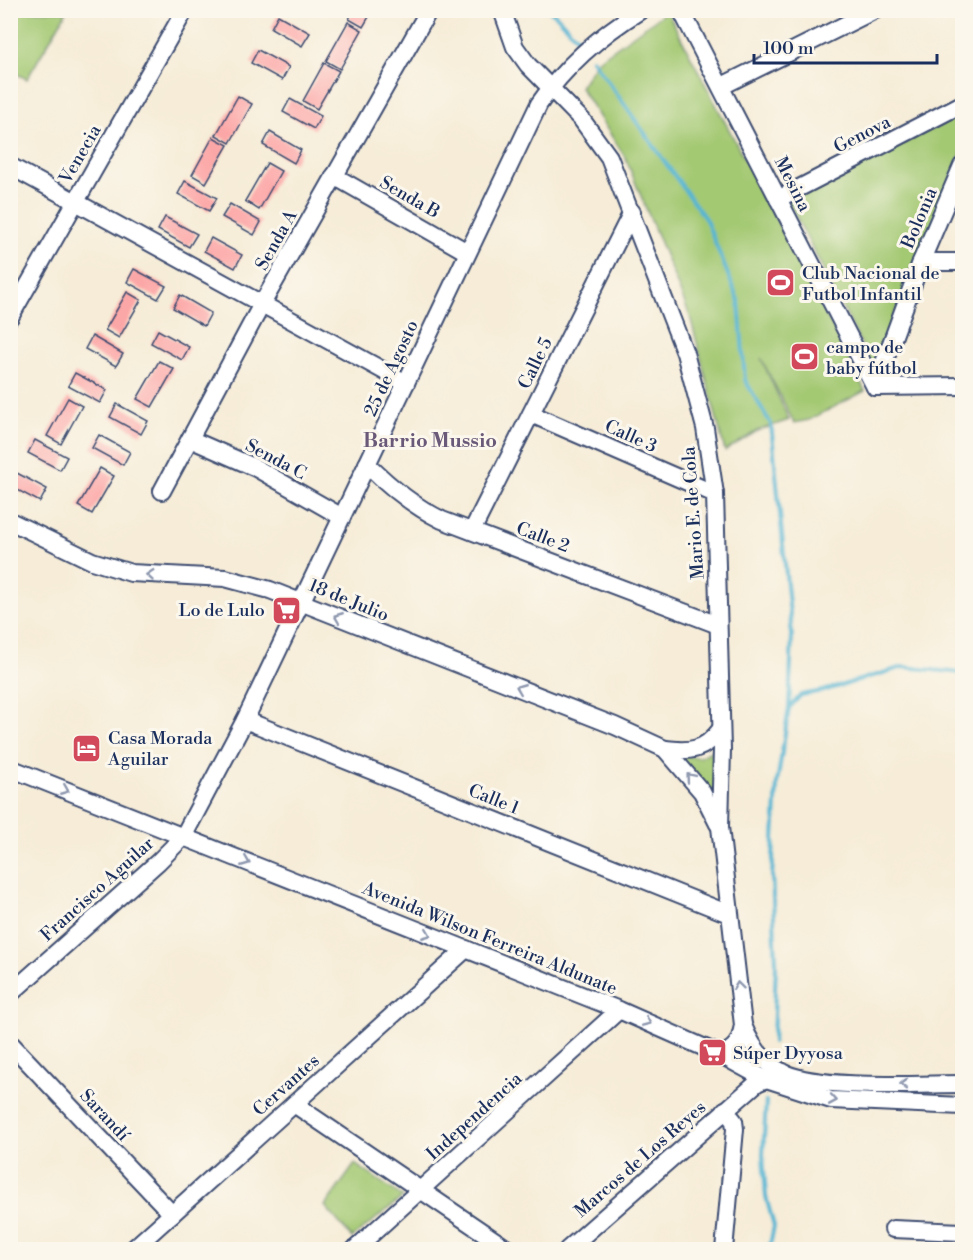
<svg xmlns="http://www.w3.org/2000/svg" width="973" height="1260" font-family="'Libre Bodoni',serif">
	<style>
		.green { fill: #a4c973; stroke: #607c68; stroke-width: 1.5 }
		.lines { fill: none; stroke-linecap: round; stroke-linejoin: round }
		.stream { stroke: #54b5d3; stroke-width: 4 }
		.building { fill: #fca7a7 }
		.minor-casing { stroke: #3c4b70; stroke-width: 20 }
		.minor { stroke: #fff; stroke-width: 16 }
		.oneway { stroke: #8d97ae }
		.labels { text-anchor: middle; stroke-width: 6; stroke-linejoin: round; paint-order: stroke }
		.street-label { font-size: 18px; fill: #1b2f5e; stroke: #fbf7ec }
		.poi-label { font-size: 18px; fill: #1b2f5e; stroke: #fbf7ec; text-anchor: start }
		.neighbourhood-label { font-size: 20px; font-weight: bold; fill: #6a5978; stroke: #fbf7ec }
	</style>
	<rect width="100%" height="100%" fill="#fbf7ec"/>
	<filter id="ink" filterUnits="userSpaceOnUse"><feTurbulence type="fractalNoise" baseFrequency=".0167" numOctaves="2"/><feDisplacementMap in="SourceGraphic" scale="12" xChannelSelector="R" yChannelSelector="G"/><feConvolveMatrix kernelMatrix="1 2 1 2 8 2 1 2 1" color-interpolation-filters="sRGB"/></filter>
	<filter id="wash" filterUnits="userSpaceOnUse"><feTurbulence type="fractalNoise" baseFrequency=".008" numOctaves="4" result="noise"/><feDisplacementMap in="SourceGraphic" scale="24" xChannelSelector="R" yChannelSelector="G"/><feGaussianBlur stdDeviation="1.35" result="paint"/><feColorMatrix in="noise" values="0 0 0 0 0 0 0 0 0 0 0 0 0 0 0 0 0 1.4 0 .05"/><feComposite in="paint" operator="in"/></filter>
	<g filter="url(#wash)">
		<rect width="100%" height="100%" fill="#f6ecd7"/>
		<!-- green -->
		<g class="green">
			<path d="M10,11H67L27,79L11,71Z"/>
			<path d="M667,11L812,288L806,292L813,289L865,391L809,420L794,423L761,358L789,420L757,431L725,451L690,316L625,157L580,87L597,61Z"/>
			<path d="M962,114V151L873,367L788,201Z"/>
			<path d="M717,748V813L679,756L700,757Z"/>
			<path d="M355,1164L403,1197L352,1238L325,1206Z"/>
		</g>
		<g class="lines">
			<!-- stream -->
			<g class="stream">
				<path d="M548,10L555,14L581,42"/>
				<path d="M592,59L706,220L739,302L745,380L771,424L792,635L789,708"/>
				<path d="M773,1042L776,963L772,876L777,783L789,708L801,695L823,691L903,667L962,673"/>
				<path d="M766,1101L763,1155L766,1197L774,1226L769,1250"/>
			</g>
		</g>
		<g id="blocks">
			<!-- building -->
			<g class="building">
				<path d="M354,10H373L363,27L349,19Z"/>
				<path d="M278,15L310,33L302,46L271,28Z"/>
				<path d="M348,22L362,30L340,69L326,61Z"/>
				<path d="M258,50L289,67L282,80L251,63Z"/>
				<path d="M324,63L339,71L317,109L303,101Z"/>
				<path d="M238,96L252,104L230,143L216,135Z"/>
				<path d="M290,99L321,116L314,129L283,112Z"/>
				<path d="M270,132L301,150L294,163L263,145Z"/>
				<path d="M213,137L228,145L206,183L192,175Z"/>
				<path d="M267,163L281,171L259,210L245,201Z"/>
				<path d="M185,181L217,198L209,211L178,194Z"/>
				<path d="M230,204L261,222L254,235L222,217Z"/>
				<path d="M165,217L197,234L189,247L158,230Z"/>
				<path d="M211,238L242,255L235,268L204,251Z"/>
				<path d="M134,269L166,286L158,299L127,282Z"/>
				<path d="M127,292L141,300L119,338L105,330Z"/>
				<path d="M180,295L211,313L204,326L173,308Z"/>
				<path d="M158,330L189,347L182,360L151,343Z"/>
				<path d="M92,336L123,354L116,366L85,349Z"/>
				<path d="M159,361L174,369L152,407L137,399Z"/>
				<path d="M75,373L107,390L100,403L68,386Z"/>
				<path d="M68,398L82,406L61,444L47,436Z"/>
				<path d="M117,404L148,421L141,434L110,417Z"/>
				<path d="M99,435L130,452L123,465L92,448Z"/>
				<path d="M35,440L67,457L60,470L28,453Z"/>
				<path d="M100,468L114,476L92,514L78,506Z"/>
				<path d="M15,472L47,489L40,502L10,486Z"/>
			</g>
		</g>
	</g>
	<g filter="url(#ink)">
		<use href="#blocks" fill-opacity="0" stroke="#3c4b70" stroke-width="1.5"/>
		<g class="lines">
			<defs>
				<g id="minor">
					<path d="M502,10L515,47L528,65L582,120L609,157L685,353L705,428L715,494L722,749L720,827L743,1025C740,1042 737,1048 721,1055"/>
					<path d="M681,10L875,387L962,386"/>
					<path d="M722,86L875,10"/>
					<path d="M10,166L406,383"/>
					<path d="M334,176L467,252"/>
					<path d="M778,199L962,104"/>
					<path d="M921,262H962"/>
					<path d="M10,317L185,10"/>
					<path d="M875,387L921,262L962,166"/>
					<path d="M531,414L715,494"/>
					<path d="M190,439L256,468L342,517"/>
					<path d="M367,464C390,487 413,506 442,520L718,625"/>
					<path d="M162,491L262,304L429,10"/>
					<path d="M10,521L92,561L131,573L225,578L270,590L615,726L665,749L702,792L718,824"/>
					<path d="M472,531L632,212"/>
					<path d="M245,720L729,914"/>
					<path d="M665,749C690,752 704,751 720,730"/>
					<path d="M10,768L619,1010L721,1055L763,1078L831,1100L962,1106"/>
					<path d="M10,994L158,862L183,837L245,720L539,104C565,66 602,34 641,10"/>
					<path d="M743,1025C751,1046 763,1063 784,1073C822,1090 918,1084 962,1084"/>
					<path d="M10,1043L172,1214"/>
					<path d="M294,1104L509,1250"/>
					<path d="M893,1229L962,1232"/>
					<path d="M132,1250L466,949"/>
					<path d="M354,1250L619,1010"/>
					<path d="M567,1250L757,1083L783,1072"/>
					<path d="M724,1250L735,1129L734,1121L725,1110"/>
				</g>
			</defs>
			<!-- minor casing -->
			<use href="#minor" class="minor-casing"/>
			<!-- minor -->
			<use href="#minor" class="minor"/>
		</g>
		<!-- one-way arrows -->
		<defs><path id="oneway-chevron" d="M-2-3.5L2.5 0L-2 3.5" fill="none" stroke-width="1.6" stroke-linecap="round" stroke-linejoin="round" transform="scale(1.5)"/></defs>
		<g class="oneway">
			<use href="#oneway-chevron" transform="translate(150 575) rotate(-175)"/>
			<use href="#oneway-chevron" transform="translate(338 617) rotate(-158)"/>
			<use href="#oneway-chevron" transform="translate(520 688) rotate(-158)"/>
			<use href="#oneway-chevron" transform="translate(690 777) rotate(-130)"/>
			<use href="#oneway-chevron" transform="translate(65 790) rotate(22)"/>
			<use href="#oneway-chevron" transform="translate(246 862) rotate(22)"/>
			<use href="#oneway-chevron" transform="translate(427 934) rotate(22)"/>
			<use href="#oneway-chevron" transform="translate(738 986) rotate(-97)"/>
			<use href="#oneway-chevron" transform="translate(647 1022) rotate(23)"/>
			<use href="#oneway-chevron" transform="translate(904 1084) rotate(-179)"/>
			<use href="#oneway-chevron" transform="translate(833 1100) rotate(10)"/>
		</g>
	</g>
	<!-- icons -->
	<defs>
		<symbol id="stadium-square" viewBox="-11 -11 22 22"><rect x="-9" y="-9" width="18" height="18" rx="4" fill="#d1495b" stroke="#fbf7ec"/><path d="M0-5a6.5 5 0 1 0 0 10a6.5 5 0 1 0 0-10ZM-3.5-1.8h7v3.6h-7Z" fill="#fff"/></symbol>
		<symbol id="supermarket-square" viewBox="-11 -11 22 22"><rect x="-9" y="-9" width="18" height="18" rx="4" fill="#d1495b" stroke="#fbf7ec"/><path d="M-6-5.5h2.5l.6 2H6L4.5 2H-2.5L-4.4-4H-6ZM-1.5 3.2a1.3 1.3 0 1 0 .1 0ZM3 3.2a1.3 1.3 0 1 0 .1 0Z" fill="#fff"/></symbol>
		<symbol id="hotel-square" viewBox="-11 -11 22 22"><rect x="-9" y="-9" width="18" height="18" rx="4" fill="#d1495b" stroke="#fbf7ec"/><path d="M-6-4.5h1.5V1H6V5H4.5V3h-9V5H-6ZM-4 0a1.8 1.8 0 1 1 3.6 0ZM.5 0V-2.5h3Q6-2.5 6 0Z" fill="#fff"/></symbol>
	</defs>
	<g fill-rule="evenodd">
		<use href="#stadium-square" x="764" y="266" width="33" height="33"/>
		<use href="#stadium-square" x="788" y="340" width="33" height="33"/>
		<use href="#supermarket-square" x="270" y="594" width="33" height="33"/>
		<use href="#hotel-square" x="70" y="732" width="33" height="33"/>
		<use href="#supermarket-square" x="696" y="1036" width="33" height="33"/>
	</g>
	<g class="labels">
		<!-- street labels -->
		<g class="street-label">
			<text transform="translate(862 134) rotate(-27)" y="6">Genova</text>
			<text transform="translate(80 154) rotate(-60)" y="6">Venecia</text>
			<text transform="translate(793 184) rotate(63)" y="6">Mesina</text>
			<text transform="translate(410 197) rotate(30)" y="6">Senda B</text>
			<text transform="translate(919 218) rotate(-67)" y="6">Bolonia</text>
			<text transform="translate(276 240) rotate(-61)" y="6">Senda A</text>
			<text transform="translate(535 363) rotate(-64)" y="6">Calle 5</text>
			<text transform="translate(391 368) rotate(-65)" y="6">25 de Agosto</text>
			<text transform="translate(631 436) rotate(24)" y="6">Calle 3</text>
			<text transform="translate(276 459) rotate(28)" y="6">Senda C</text>
			<text transform="translate(693 513) rotate(-94)" y="6">Mario E. de Cola</text>
			<text transform="translate(543 537) rotate(21)" y="6">Calle 2</text>
			<text transform="translate(349 600) rotate(22)" y="6">18 de Julio</text>
			<text transform="translate(494 799) rotate(22)" y="6">Calle 1</text>
			<text transform="translate(97 889) rotate(-42)" y="6">Francisco Aguilar</text>
			<text transform="translate(490 938) rotate(22)" y="6">Avenida Wilson Ferreira Aldunate</text>
			<text transform="translate(286 1085) rotate(-42)" y="6">Cervantes</text>
			<text transform="translate(105 1115) rotate(47)" y="6">Sarandí</text>
			<text transform="translate(474 1116) rotate(-42)" y="6">Independencia</text>
			<text transform="translate(640 1159) rotate(-41)" y="6">Marcos de Los Reyes</text>
		</g>
		<!-- poi labels -->
		<g class="poi-label">
			<text x="802" y="279">Club Nacional de<tspan x="802" dy="21">Futbol Infantil</tspan></text>
			<text x="826" y="353">campo de<tspan x="826" dy="21">baby fútbol</tspan></text>
			<text x="265" y="616" text-anchor="end">Lo de Lulo</text>
			<text x="108" y="744">Casa Morada<tspan x="108" dy="21">Aguilar</tspan></text>
			<text x="733" y="1059">Súper Dyyosa</text>
		</g>
		<!-- neighbourhood labels -->
		<g class="neighbourhood-label">
			<text x="430" y="447">Barrio Mussio</text>
		</g>
	</g>
	<!-- margin -->
	<rect width="973" height="1260" fill="none" stroke="#fbf7ec" stroke-width="36"/>
	<!-- scale -->
	<path d="M754 54v9h183v-9" fill="none" stroke="#1b2f5e" stroke-width="3"/>
	<text x="763" y="54" font-size="18" fill="#1b2f5e" stroke="#fbf7ec" stroke-width="4.5" paint-order="stroke">100 m</text>
</svg>
